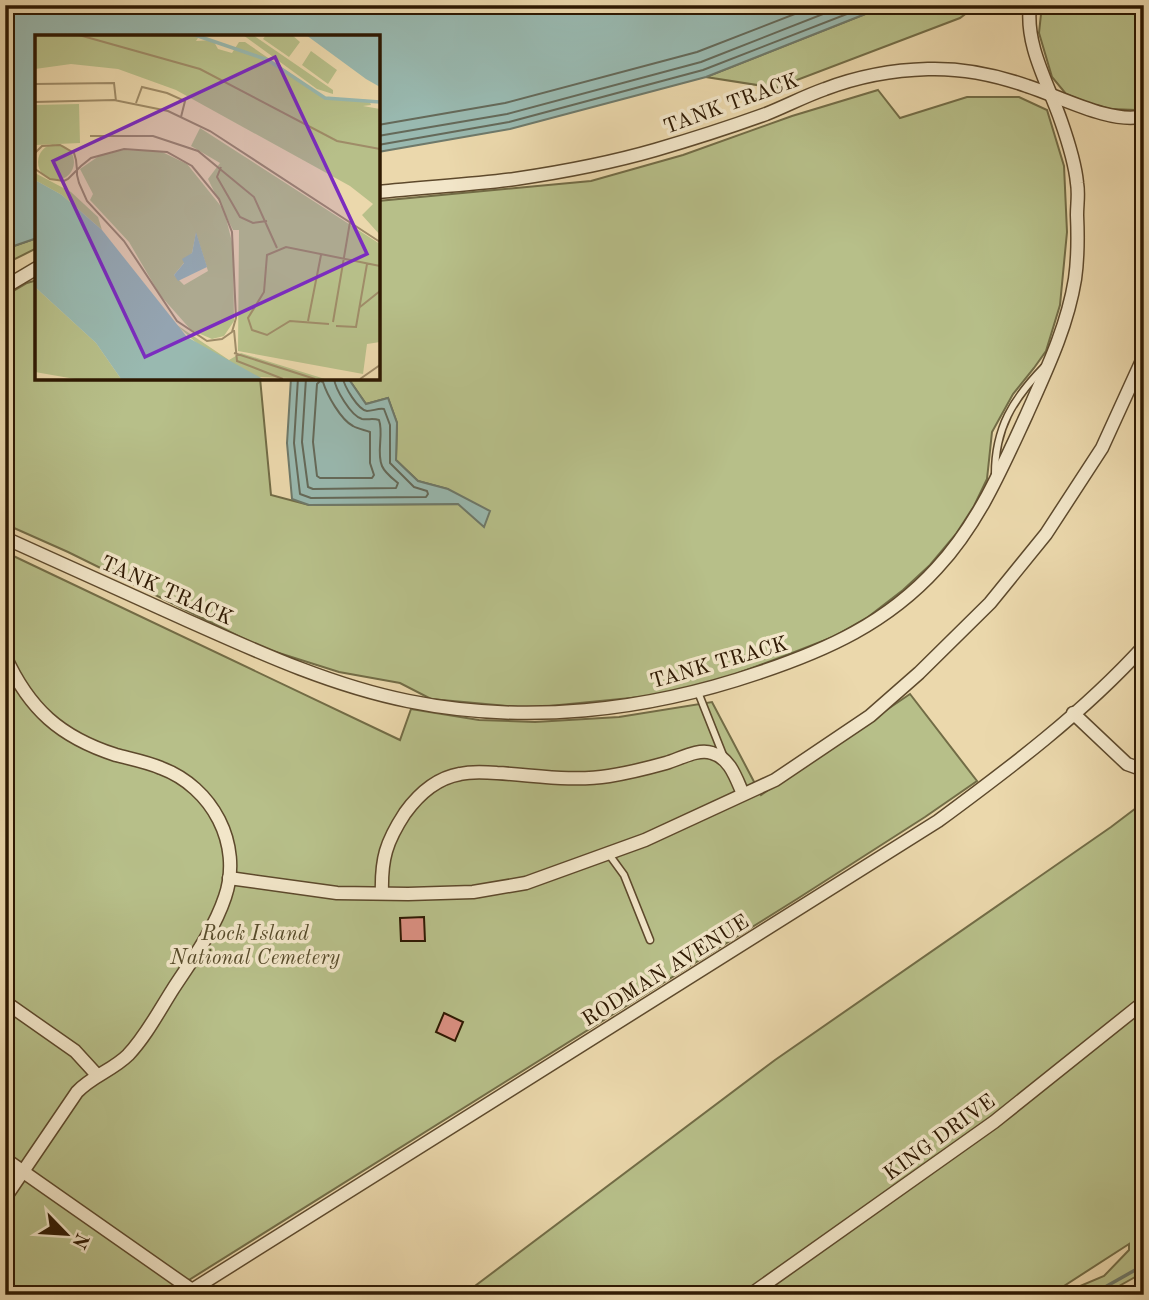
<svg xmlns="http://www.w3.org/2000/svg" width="1149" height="1300" font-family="'Old Standard TT',serif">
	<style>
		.green { fill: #b7bf89; stroke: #726c46; stroke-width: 2 }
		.water { fill: #99b9b0; stroke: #6e796a; stroke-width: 2 }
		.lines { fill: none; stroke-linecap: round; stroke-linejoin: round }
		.shore { stroke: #646959; stroke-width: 2 }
		.stream { stroke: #6e796a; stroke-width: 3.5 }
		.building { fill: #db9082; stroke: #2e1902; stroke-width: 2 }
		.service-casing { stroke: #5d492c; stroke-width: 9 }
		.minor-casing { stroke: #5d492c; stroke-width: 15 }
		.service { stroke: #f2e6c9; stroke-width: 6 }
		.minor { stroke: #f2e6c9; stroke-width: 12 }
		.labels { text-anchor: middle; stroke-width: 7; stroke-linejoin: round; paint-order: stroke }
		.street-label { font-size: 21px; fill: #2e1902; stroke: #f2e6c9 }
		.park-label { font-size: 21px; font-style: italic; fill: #574b2a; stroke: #f2e6c9 }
		.inset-river { fill: none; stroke: #99b9b0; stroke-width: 3.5 }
		.inset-road { fill: none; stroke: #9f8c68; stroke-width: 2 }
		.view { fill: #7b2cbf; fill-opacity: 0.15; stroke: #7b2cbf; stroke-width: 3.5 }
		.inset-edge { fill: none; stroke: #2e1902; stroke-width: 3.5 }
	</style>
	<rect width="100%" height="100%" fill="#ebd8ac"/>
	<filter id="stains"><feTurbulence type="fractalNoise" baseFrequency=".00286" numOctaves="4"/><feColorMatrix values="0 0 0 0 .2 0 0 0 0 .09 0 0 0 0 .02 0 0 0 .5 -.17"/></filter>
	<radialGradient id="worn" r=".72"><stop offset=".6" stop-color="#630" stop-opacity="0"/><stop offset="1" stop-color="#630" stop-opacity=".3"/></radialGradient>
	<!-- green -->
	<g class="green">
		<path d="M888,5H977L960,18L776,88L706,77Z"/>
		<path d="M1042,5H1144V109L1136,110L1110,109L1088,103L1066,94L1052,77L1039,33Z"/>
		<path d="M878,90L900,118L967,97H1019L1047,110L1064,166L1067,232L1060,305L1046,351L1034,368L1013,394L992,432L987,479L974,506L956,534L930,565L903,590L868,617L833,637L787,655L725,678L661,695L529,708L431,699L400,683L339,672L263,648L68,552L5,524V296L27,283L37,280V378H260L271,495L309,505L458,504L448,489L418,481L396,460L397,423L388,398L366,404L348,378H378V201L591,181L683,155L792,116Z"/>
		<path d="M37,238V248L5,264V249Z"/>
		<path d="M5,552L400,740L411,709L479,720L535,722L619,717L712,702L761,795L910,694L977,781L925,817L797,899L165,1295H5Z"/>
		<path d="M1144,802V1272L1103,1295H1059L1104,1276L1129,1250V1244L1050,1295H463L775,1060L1111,827Z"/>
	</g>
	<!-- water -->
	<g class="water">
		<path d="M5,5H888L706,77L510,129L378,152V37H37V238L5,249Z"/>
		<path d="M291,378H348L366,404L388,398L397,423L396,460L418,481L448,489L490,511L484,527L458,504L309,505L292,499L287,443Z"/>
	</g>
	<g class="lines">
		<!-- shore -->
		<g class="shore">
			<path d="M378,125L505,103L697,52L818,5"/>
			<path d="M378,136L507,114L701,62L846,5"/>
			<path d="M378,145L509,122L703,70L870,5"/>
			<path d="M298,378L294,443L300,494L311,498L426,497L428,494L427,491L414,487L390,463V425L384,409C378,408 373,411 367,411C358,410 344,386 343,378"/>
			<path d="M306,378L302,442L308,487L313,489L396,488L398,483C392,478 385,473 382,466C376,452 384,434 379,420C373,418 368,420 362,419C351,416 335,389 334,378"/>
			<path d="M320,381L323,382C327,395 341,420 353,426C358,429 365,430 370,432V463L374,475L372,478H320L317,476L313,442L317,384Z"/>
		</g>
		<!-- stream -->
		<path class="stream" d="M1091,1295L1144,1265"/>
	</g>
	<!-- building -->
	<g class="building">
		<path d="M424,917L425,941H401L400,918Z"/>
		<path d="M444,1013L463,1022L455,1041L436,1032Z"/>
	</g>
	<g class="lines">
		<defs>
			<g id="service">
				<path d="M995,474C995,428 1013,399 1044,367"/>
				<path d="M698,692L723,755"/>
				<path d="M608,853L624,875L650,940"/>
			</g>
			<g id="minor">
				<path d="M378,192C424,187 470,185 515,179C562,172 610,163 655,150C693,139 730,127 766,114C786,106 805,96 825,89C859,76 892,70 928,69C962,68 996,75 1027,86C1059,96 1112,125 1144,116"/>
				<path d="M5,287L37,268"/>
				<path d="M5,538C64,565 123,591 182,618C256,651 329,685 408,701C525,725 646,711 758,673C827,650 887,623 937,568C978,524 1001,470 1026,416C1046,371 1067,328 1075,279C1078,258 1078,237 1077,215C1077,204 1079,194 1077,183C1075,162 1068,141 1061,121C1048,83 1025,46 1030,5"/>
				<path d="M5,656C29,709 60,737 116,755C131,759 147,762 161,768C212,787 243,844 225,897C214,930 192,960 173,989C159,1011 146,1036 128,1055C113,1070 92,1076 77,1092L5,1198"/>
				<path d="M1073,713L1127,764L1141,769L1144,768"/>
				<path d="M229,878L337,893L408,894L473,892L526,883L645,840L775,780L870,716L919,673L990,603L1046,534L1102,448L1144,356"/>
				<path d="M382,893C381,859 386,842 405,813C418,795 437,778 460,774C472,771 485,772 497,773C534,775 572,782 609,776C628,773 648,768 666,763C680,759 698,748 712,753C730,758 736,778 743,794"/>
				<path d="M5,1002L75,1051L97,1075"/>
				<path d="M5,1159L192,1290"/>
				<path d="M184,1295L938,821C1010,768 1083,713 1144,646"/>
				<path d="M750,1295L994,1122L1144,1002"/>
			</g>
		</defs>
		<!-- service casing -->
		<use href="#service" class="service-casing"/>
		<!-- minor casing -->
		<use href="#minor" class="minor-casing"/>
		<!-- service -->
		<use href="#service" class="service"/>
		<!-- minor -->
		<use href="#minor" class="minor"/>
	</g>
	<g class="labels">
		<!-- street labels -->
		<g class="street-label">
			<text transform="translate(731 103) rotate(-20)" y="7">TANK TRACK</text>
			<text transform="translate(167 590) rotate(24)" y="7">TANK TRACK</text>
			<text transform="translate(719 662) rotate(-16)" y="7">TANK TRACK</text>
			<text transform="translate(665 970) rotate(-32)" y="7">RODMAN AVENUE</text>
			<text transform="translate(939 1137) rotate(-36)" y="7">KING DRIVE</text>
		</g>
		<!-- park labels -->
		<g class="park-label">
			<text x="255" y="940">Rock Island<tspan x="255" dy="24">National Cemetery</tspan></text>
		</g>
	</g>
	<!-- overview -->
	<g transform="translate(35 35)">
		<rect width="345" height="345" fill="#ebd8ac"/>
		<path d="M0,0H165L161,6L178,5L183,14L197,18L204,7H210L291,63L334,65L336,70L328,71L345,74V200L327,180L338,169L315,151L141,55L83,34L36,29L0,34ZM208,0H218L298,55V59L282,54ZM231,0H257L265,7L254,22L228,4ZM276,16L302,35L293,49L267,30ZM44,69L45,108L0,110V70ZM165,93L345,209V307L332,309L328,339L203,316L204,195H198L173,144L185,128L156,111ZM3 127a18 18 0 1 1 36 0a18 18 0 1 1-36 0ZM86,115L125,116L152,129L189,175L198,211L199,286L189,301L177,304L156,295L125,260L94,207L55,165L58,159L45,134L64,121ZM161,198L173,236L149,250L139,240L157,218ZM0,138L36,157L63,182L67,195L27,160L0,145ZM0,252L61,308L86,344H40L0,337ZM139,288L194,325L206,318L290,344L222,342L165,311Z" fill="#b7bf89" fill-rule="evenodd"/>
		<path d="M271,0H345V52L331,44ZM0,145L27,160L67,195L152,302L228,344H86L61,308L0,252ZM161,197L172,232L143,246L139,240L149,228L147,224L157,218Z" fill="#99b9b0"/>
		<path class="inset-river" d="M160,0L233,25L290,63L345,67M322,0L345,13"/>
		<path class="inset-road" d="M44,0L165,34L302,106L345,114M0,49L79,48L81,66M0,67L79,65L133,76L175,96L345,207M101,68L107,52L132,58L150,66L146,82M55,101H118L163,116L219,162L242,213M0,118L7,111L25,110L39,118L41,125L42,135V140L44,148L52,166L89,206L142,286L172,306L187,304L197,297L201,283L197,197L184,164L157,131L132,117L89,114L56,123L46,131L33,144L29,146L15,144L0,134M186,132L182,142L205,182L218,188L232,186M325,272L345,256M273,286L286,220M298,287L315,187M294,289L255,286L232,300L217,295L213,283L229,257L232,220L251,212L345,231M301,291L321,292L332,229M199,295L202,326L248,344M199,318L280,344M325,344L345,330"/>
		<path class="view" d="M240,22L332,219L110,322L18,126Z"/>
		<rect width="345" height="345" class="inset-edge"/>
	</g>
	<!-- margin -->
	<rect width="1149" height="1300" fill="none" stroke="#ebd8ac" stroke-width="28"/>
	<rect x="7" y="7" width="1135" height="1286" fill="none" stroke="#2e1902" stroke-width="3.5"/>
	<rect x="14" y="14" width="1121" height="1272" fill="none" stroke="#2e1902" stroke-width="2"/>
	<!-- north arrow -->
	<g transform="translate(66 1234) rotate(115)" stroke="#f2e6c9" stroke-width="5" paint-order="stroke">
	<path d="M0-5L12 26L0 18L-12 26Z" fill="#2e1902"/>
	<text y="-10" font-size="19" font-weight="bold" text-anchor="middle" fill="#2e1902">N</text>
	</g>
	<rect width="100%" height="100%" filter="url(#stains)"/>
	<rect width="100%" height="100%" fill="url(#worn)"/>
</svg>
